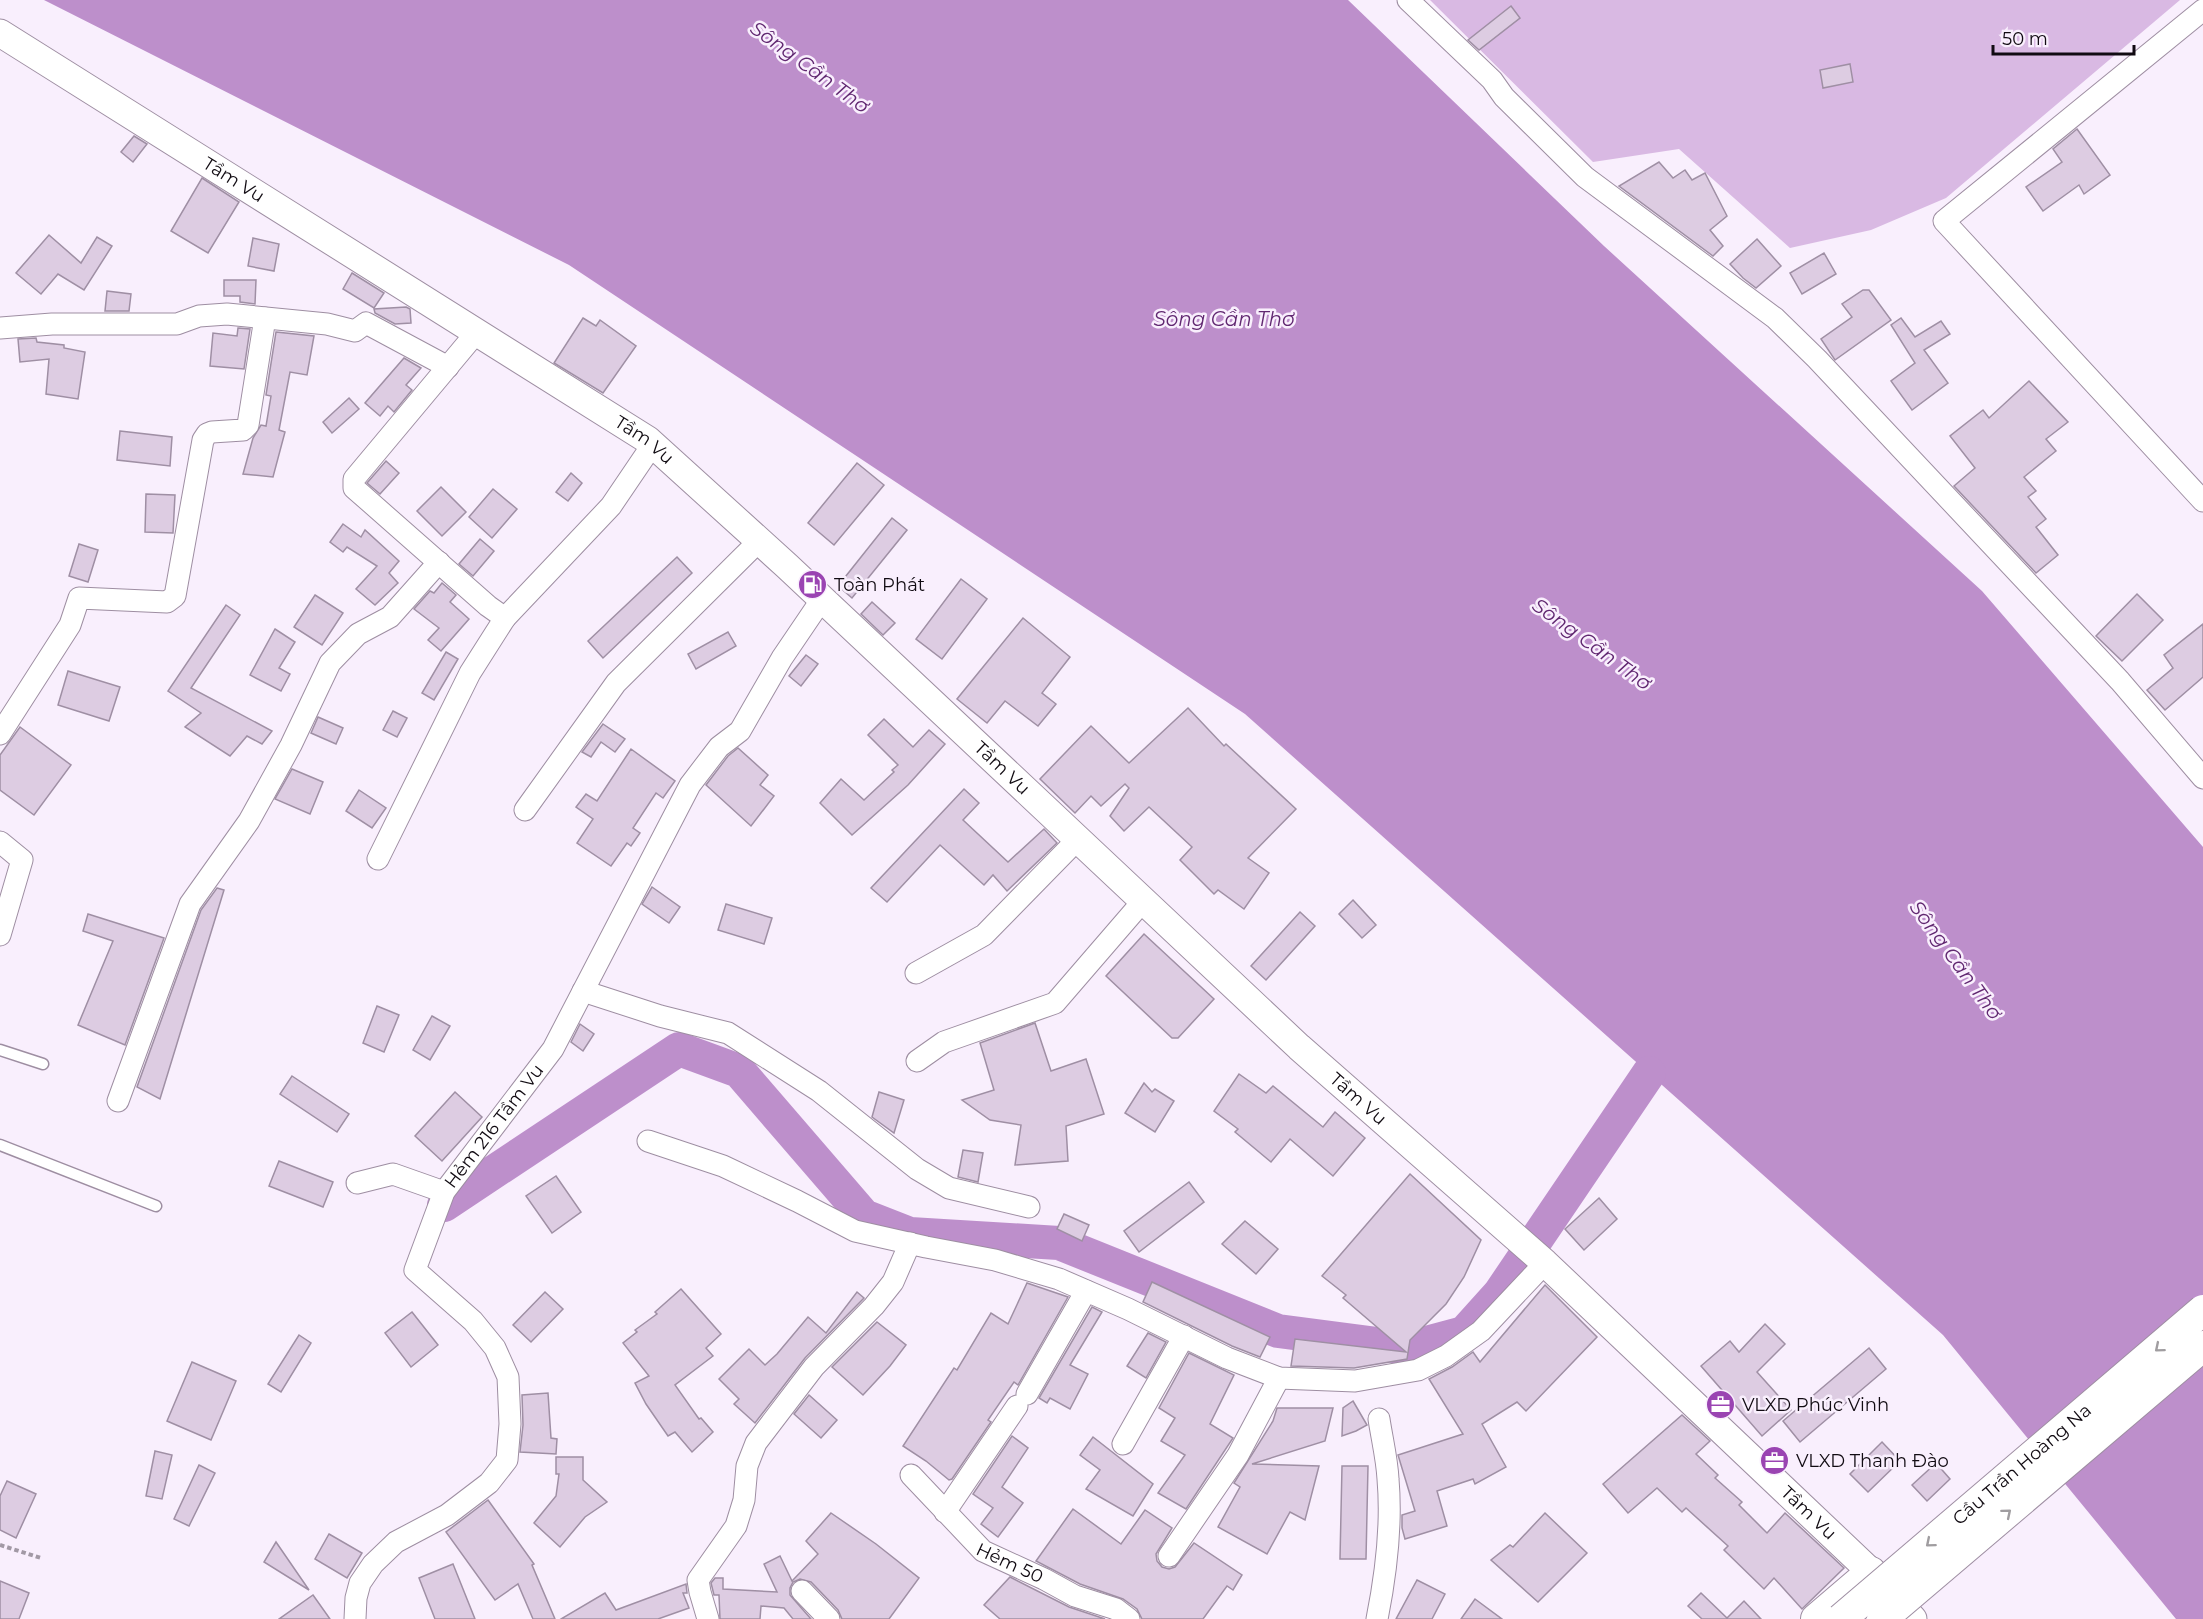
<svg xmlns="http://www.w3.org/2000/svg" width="2203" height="1619" font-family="Montserrat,sans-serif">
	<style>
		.green { fill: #d9b9e3 }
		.water { fill: #bd8fcb }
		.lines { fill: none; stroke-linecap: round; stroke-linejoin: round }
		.river { stroke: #bd8fcb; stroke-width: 34 }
		.building { fill: #ddcce2; stroke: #9f8fa4; stroke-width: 1.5 }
		.service-casing { stroke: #9e8ea2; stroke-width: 13 }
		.minor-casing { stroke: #9e8ea2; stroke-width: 23 }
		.tertiary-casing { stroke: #9e8ea2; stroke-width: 29 }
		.secondary-casing { stroke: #9e8ea2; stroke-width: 32 }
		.path { stroke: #a299a5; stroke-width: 4; stroke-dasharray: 4.5 3; stroke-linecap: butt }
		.service { stroke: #fff; stroke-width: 10 }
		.minor { stroke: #fff; stroke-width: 21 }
		.tertiary { stroke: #fff; stroke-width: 27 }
		.secondary { stroke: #fff; stroke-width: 30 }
		.secondary-bridge-casing { stroke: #9e8ea2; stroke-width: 32; stroke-linecap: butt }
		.secondary-bridge { stroke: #fff; stroke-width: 30 }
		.oneway { stroke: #a09da0 }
		.labels { text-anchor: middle; stroke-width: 5; stroke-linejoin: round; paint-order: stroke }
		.street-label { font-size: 18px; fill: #110b12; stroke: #f9effd }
		.poi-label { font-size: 18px; fill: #110b12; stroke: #f9effd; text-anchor: start }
		.water-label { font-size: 20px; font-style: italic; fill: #612871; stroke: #f9effd }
	</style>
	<rect width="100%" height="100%" fill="#f9effd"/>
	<!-- green -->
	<path class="green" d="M1430,0H2180L1946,198L1871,230L1790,248L1679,149L1593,162Z"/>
	<!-- water -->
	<path class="water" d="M44,0H1348L1604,246L1982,591L2203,847V1619H2176L1943,1335L1245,714L569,265Z"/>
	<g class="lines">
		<!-- river -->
		<path class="river" d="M444,1205L679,1049L739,1071L864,1216L910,1234L1059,1243L1278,1331L1408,1348L1464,1333L1500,1293L1649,1073"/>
	</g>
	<!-- building -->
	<g class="building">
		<path d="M1511,6L1520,18L1479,50L1468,40Z"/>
		<path d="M1850,64L1853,82L1823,88L1820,70Z"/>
		<path d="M2077,129L2110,175L2084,194L2079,185L2043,211L2026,187L2062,162L2053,149Z"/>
		<path d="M134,136L147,144L133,162L121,152Z"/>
		<path d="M1659,162L1673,178L1685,170L1692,180L1705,173L1727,216L1710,230L1723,246L1713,256L1619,186Z"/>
		<path d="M202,178L239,202L208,253L171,231Z"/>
		<path d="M49,235L81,263L97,237L112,246L84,290L58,274L41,294L16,273Z"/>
		<path d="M253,238L279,244L274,271L248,266Z"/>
		<path d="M1757,239L1781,266L1756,288L1743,278L1730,264Z"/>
		<path d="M1824,253L1836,274L1802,294L1790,273Z"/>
		<path d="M352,273L384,293L374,308L343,289Z"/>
		<path d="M224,280H256L255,304L240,302V296H224Z"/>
		<path d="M1863,290H1869L1891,320L1835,360L1821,339L1852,317L1842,304Z"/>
		<path d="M107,291L131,294L129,311H105Z"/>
		<path d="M406,307L410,309L411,323L395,324L375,313L374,309Z"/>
		<path d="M583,318L596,326L600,320L636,346L603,393L554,363Z"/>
		<path d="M1901,318L1915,337L1941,321L1950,334L1924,350L1948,383L1912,410L1891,381L1915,363L1891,325Z"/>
		<path d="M238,328L250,329L244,369L210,366L213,333L237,336Z"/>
		<path d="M276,332L314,336L307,375L290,372L279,430L285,432L273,477L243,474L253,438L261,425L266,426L271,396L266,395Z"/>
		<path d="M36,338L37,342L64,345V348L85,352L78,399L46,394L49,359L20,362L18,339Z"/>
		<path d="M404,358L421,368L406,385L412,390L394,412L388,406L380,416L365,403Z"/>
		<path d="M2029,381L2068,422L2046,439L2056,451L2024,477L2036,491L2028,497L2046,519L2036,527L2058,555L2036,573L1954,486L1975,468L1950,436L1983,410L1989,418Z"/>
		<path d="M349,398L359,409L332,433L323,422Z"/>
		<path d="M120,431L172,437L170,466L117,460Z"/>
		<path d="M386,461L399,473L380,494L367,483Z"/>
		<path d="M857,463L884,485L834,545L808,523Z"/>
		<path d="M571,473L582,483L568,501L556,492Z"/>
		<path d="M441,487L466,512L442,536L417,511Z"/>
		<path d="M493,489L517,509L492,538L469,517Z"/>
		<path d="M146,494L175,495L173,533L145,532Z"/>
		<path d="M892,518L907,530L852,598L838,586Z"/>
		<path d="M343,524L361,537L365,530L399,561L389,573L398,583L375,605L356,589L377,566L347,547L343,552L330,542Z"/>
		<path d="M480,539L494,551L473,576L459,564Z"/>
		<path d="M79,544L98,550L88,582L69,576Z"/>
		<path d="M677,557L692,573L603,658L588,641Z"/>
		<path d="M961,579L987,599L942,659L916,639Z"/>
		<path d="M442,583L456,595L450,602L469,619L441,651L428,640L439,628L414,609L430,591L434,593Z"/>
		<path d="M2137,594L2163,620L2122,661L2096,636Z"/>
		<path d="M315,595L343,613L322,645L294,627Z"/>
		<path d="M872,602L895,623L883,635L861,614Z"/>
		<path d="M226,605L240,615L191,688L272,731L262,744L247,736L230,756L185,727L201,713L168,691Z"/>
		<path d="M1023,618L1070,657L1042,693L1056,704L1038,726L1005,701L987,723L957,699Z"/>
		<path d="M2203,624V677L2165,710L2147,690L2173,668L2164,655Z"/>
		<path d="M275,629L295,642L279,668L290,674L281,691L250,675Z"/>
		<path d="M728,632L736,646L696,669L688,654Z"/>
		<path d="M446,652L458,659L434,700L422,693Z"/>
		<path d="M806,655L818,664L801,686L789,676Z"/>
		<path d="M68,671L120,687L109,721L58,705Z"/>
		<path d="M1188,708L1224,746L1226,744L1296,809L1248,858L1269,873L1244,909L1218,890L1214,894L1180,860L1192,847L1149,807L1124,831L1110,816L1129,788L1125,784L1101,806L1091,796L1075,813L1040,779L1091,726L1129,763Z"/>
		<path d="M393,711L407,718L397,737L383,730Z"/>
		<path d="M318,717L343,728L336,744L311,733Z"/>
		<path d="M884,719L913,747L929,730L945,744L908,785L852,835L820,803L841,779L864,800L894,772L892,770L898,765L868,735Z"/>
		<path d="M603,724L625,739L615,752L601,742L591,757L582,752Z"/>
		<path d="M20,727L71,765L34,815L0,790V755Z"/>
		<path d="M738,748L768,775L760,785L774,796L751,826L706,785L728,756Z"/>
		<path d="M631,749L675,781L663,798L656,793L633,828L640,833L631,846L627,843L611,866L577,843L593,819L576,807L586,794L597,801Z"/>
		<path d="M292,769L323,782L310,814L275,799Z"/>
		<path d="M964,789L979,803L963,820L1008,862L1044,829L1057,843L1007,891L993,875L984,885L940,845L887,902L871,888Z"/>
		<path d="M359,790L386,808L372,828L346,811Z"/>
		<path d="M652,887L680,907L669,923L642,904Z"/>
		<path d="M217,888L224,890L160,1099L137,1087L201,910Z"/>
		<path d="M1353,900L1376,925L1362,938L1339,914Z"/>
		<path d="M726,904L772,918L764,944L718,930Z"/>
		<path d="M1300,912L1315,926L1266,980L1251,966Z"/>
		<path d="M88,914L164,938L125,1045L78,1025L113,941L83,931Z"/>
		<path d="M1144,934L1214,999L1178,1038H1172L1106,976Z"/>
		<path d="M377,1006L399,1015L384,1052L363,1043Z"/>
		<path d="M432,1016L450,1026L430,1060L413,1050Z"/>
		<path d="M1035,1023L1051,1071L1086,1059L1104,1114L1066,1126L1068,1161L1015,1165L1021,1125L990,1120L962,1100L994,1090L980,1043Z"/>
		<path d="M580,1024L594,1034L583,1051L571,1042Z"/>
		<path d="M1239,1074L1266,1093L1273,1086L1323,1127L1335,1112L1365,1138L1333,1176L1290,1139L1271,1162L1235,1132L1238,1129L1214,1111Z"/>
		<path d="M292,1076L349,1114L337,1132L280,1094Z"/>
		<path d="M1144,1083L1152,1092L1155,1089L1174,1101L1155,1132L1125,1113Z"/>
		<path d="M455,1092L482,1117L442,1161L415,1136Z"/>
		<path d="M879,1092L904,1100L894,1133L872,1117Z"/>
		<path d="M963,1150L983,1153L978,1182L958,1177Z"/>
		<path d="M279,1161L333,1182L323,1207L269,1186Z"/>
		<path d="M1410,1174L1481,1240L1464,1277L1446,1304L1410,1340L1407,1359L1354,1368L1291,1366L1295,1339L1406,1352L1343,1298L1346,1295L1322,1276Z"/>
		<path d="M556,1176L581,1212L552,1233L526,1196Z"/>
		<path d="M1189,1182L1204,1202L1139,1252L1124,1231Z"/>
		<path d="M1599,1198L1617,1219L1584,1250L1565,1229Z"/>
		<path d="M1064,1214L1089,1225L1082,1241L1057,1229Z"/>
		<path d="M1245,1221L1278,1249L1256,1274L1222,1244Z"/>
		<path d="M1152,1282L1270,1337L1260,1357L1232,1346L1143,1302Z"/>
		<path d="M1027,1283L1068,1297L1018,1385L1014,1382L988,1420L991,1422L952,1479L949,1480L926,1461L903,1446L954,1368L957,1370L991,1313L1008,1324Z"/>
		<path d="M1545,1285L1597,1337L1526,1411L1517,1402L1482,1424L1506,1467L1475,1484L1473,1479L1437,1491L1447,1526L1405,1539L1402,1528V1515L1415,1511L1398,1455L1463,1434L1429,1379L1452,1367L1473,1352L1480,1362Z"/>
		<path d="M681,1289L721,1334L706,1348L713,1356L675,1385L699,1419L701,1418L713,1432L692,1452L675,1432L668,1436L646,1404L635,1383L649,1376L623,1343L637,1332L635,1330L657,1314L655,1312Z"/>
		<path d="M545,1292L563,1309L531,1342L513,1325Z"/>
		<path d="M857,1292L864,1298L805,1358L755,1423L734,1404L739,1399L719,1379L749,1349L765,1365L777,1354L808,1317L826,1333Z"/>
		<path d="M1092,1307L1102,1312L1070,1365L1088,1374L1070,1409L1050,1398L1047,1403L1039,1398Z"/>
		<path d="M412,1312L438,1345L411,1367L385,1333Z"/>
		<path d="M877,1322L906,1345L890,1366L863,1395L832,1367Z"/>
		<path d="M1765,1324L1785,1344L1757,1372L1791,1410L1762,1436L1701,1366L1730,1341L1739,1352Z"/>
		<path d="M1148,1333L1166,1342L1146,1378L1127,1366Z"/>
		<path d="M299,1335L311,1343L281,1392L268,1384Z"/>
		<path d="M1869,1348L1886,1369L1800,1442L1783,1421Z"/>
		<path d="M1189,1353L1234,1375L1210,1424L1233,1438L1186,1509L1158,1493L1185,1455L1161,1441L1175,1418L1159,1408Z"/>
		<path d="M192,1362L236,1381L211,1440L167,1421Z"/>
		<path d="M548,1393L551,1438L557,1439L556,1454L520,1452L523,1425L522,1395Z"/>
		<path d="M809,1395L837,1420L821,1438L794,1414Z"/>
		<path d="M1353,1401L1367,1425L1356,1431L1342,1436L1343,1408Z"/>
		<path d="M1277,1408H1333L1325,1441L1252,1464L1319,1466L1305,1520L1290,1512L1267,1554L1218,1527L1240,1487L1234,1483L1273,1421Z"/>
		<path d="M1682,1415L1710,1441L1696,1454L1718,1475L1715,1478L1742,1502L1739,1505L1767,1533L1785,1513L1844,1568L1802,1609L1774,1578L1764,1589L1724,1550L1728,1546L1686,1508L1682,1512L1657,1488L1628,1513L1603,1484Z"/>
		<path d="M1012,1436L1028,1448L1002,1487L1023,1503L998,1537L981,1524L993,1508L973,1494Z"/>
		<path d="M1093,1437L1153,1484L1133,1516L1086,1489L1100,1470L1080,1455Z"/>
		<path d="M1882,1442L1900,1461L1868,1492L1850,1474Z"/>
		<path d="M155,1451L172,1455L162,1499L146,1496Z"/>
		<path d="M556,1457H583V1480L607,1502L585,1517L560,1547L534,1523L556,1496L559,1474H556Z"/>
		<path d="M1936,1463L1950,1479L1927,1501L1912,1485Z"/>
		<path d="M199,1465L215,1473L189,1526L174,1519Z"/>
		<path d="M1342,1466H1368L1366,1559H1340Z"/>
		<path d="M7,1481L36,1494L16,1538L0,1530V1496Z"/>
		<path d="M488,1500L534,1564L532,1565L555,1619H533L518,1584L495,1600L446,1532Z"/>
		<path d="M1073,1509L1121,1544L1145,1510L1172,1528L1156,1554L1157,1561L1162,1567L1169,1569L1175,1567L1194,1543L1242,1575L1233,1590L1227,1586L1203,1619H1142L1137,1609L1123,1599L1080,1584L1036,1561Z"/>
		<path d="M831,1513L876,1544L919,1578L889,1619H842L838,1610L811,1582L800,1579L793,1582L790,1588V1595L811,1619H793L784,1608L761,1606L760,1619H720L719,1595H714L711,1583L715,1578H723V1589L777,1592L764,1564L780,1556L792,1581L818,1554L806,1541Z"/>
		<path d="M1545,1513L1587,1553L1538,1602L1491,1560L1510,1545L1513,1547Z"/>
		<path d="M329,1534L362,1553L347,1578L315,1559Z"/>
		<path d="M276,1542L309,1590L264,1562Z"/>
		<path d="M453,1564L475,1619H435L419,1578Z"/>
		<path d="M1010,1577L1069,1607L1105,1619H1000L984,1605Z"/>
		<path d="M1417,1580L1445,1594L1432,1619H1396Z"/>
		<path d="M0,1581L29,1593L19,1619H0Z"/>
		<path d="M686,1584L687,1593H683L689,1608L658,1619H561L605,1593L616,1610Z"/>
		<path d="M1701,1593L1727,1618L1744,1601L1761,1619H1702L1688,1606Z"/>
		<path d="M313,1595L330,1619H279Z"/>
		<path d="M1475,1599L1502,1619H1461Z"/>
	</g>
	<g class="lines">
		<defs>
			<g id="service">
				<path d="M0,1050L43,1064"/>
				<path d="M0,1145L156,1206"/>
			</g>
			<g id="minor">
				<path d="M1408,0L1492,80L1504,97L1585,177L1775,318L1817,359L2120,681L2203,778"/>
				<path d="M2203,10L1944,221L2203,501"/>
				<path d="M0,328L52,324H177L199,316L227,314L327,324L355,331L366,323L448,367"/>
				<path d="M476,333L354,479V488L488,606L505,618L611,506L653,444"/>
				<path d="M0,734L70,625L79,598L167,602L175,596L203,440L207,434L212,432L243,430L248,425L265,318"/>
				<path d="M525,810L616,683L759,541"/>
				<path d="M0,842L22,860L0,935"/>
				<path d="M378,859L470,673L505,618"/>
				<path d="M916,973L984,935L1078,839"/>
				<path d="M583,991L660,1016L728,1033L819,1091L917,1169L949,1188L1029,1207"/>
				<path d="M917,1061L944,1042L1055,1003L1143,901"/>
				<path d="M118,1101L190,904L249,821L291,745L330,663L358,634L390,617L439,562"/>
				<path d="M648,1141L723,1166L797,1201L855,1231L926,1247L995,1260L1059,1279L1128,1309L1227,1358L1279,1378L1355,1381L1418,1370L1446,1356L1481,1331L1545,1263"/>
				<path d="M357,1183L393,1174L444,1192"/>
				<path d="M1027,1394L1086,1291"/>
				<path d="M1123,1444L1184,1336"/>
				<path id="s1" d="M911,1475L983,1551L1044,1579L1075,1596L1116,1609L1129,1619"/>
				<path d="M945,1512L1017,1406"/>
				<path d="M1169,1556L1238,1455L1279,1378"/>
				<path d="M802,1591L829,1619"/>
				<path id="s2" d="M355,1619L356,1598L360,1583L373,1564L396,1542L447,1515L489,1483L507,1460L510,1424L508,1377L495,1348L473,1321L415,1270L444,1192L553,1049L690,785L719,747L740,731L782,658L822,599"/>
				<path d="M708,1619L700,1592L698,1580L736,1526L744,1500L747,1466L756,1443L814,1367L874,1306L893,1282L910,1243"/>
				<path d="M1377,1619C1386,1574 1392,1525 1388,1479C1387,1459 1382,1439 1379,1419"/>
			</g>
			<g id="tertiary">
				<path id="s3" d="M0,33L648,440L787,566L1299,1047L1545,1263L1871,1572L1913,1619"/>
			</g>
			<path id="secondary" d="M1816,1619L1871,1572"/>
		</defs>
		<!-- service casing -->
		<use href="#service" class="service-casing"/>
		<!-- minor casing -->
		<use href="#minor" class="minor-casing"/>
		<!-- tertiary casing -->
		<use href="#tertiary" class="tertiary-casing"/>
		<!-- secondary casing -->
		<use href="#secondary" class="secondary-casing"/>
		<!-- path -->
		<path class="path" d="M0,1545L41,1558"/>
		<!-- service -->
		<use href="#service" class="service"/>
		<!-- minor -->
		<use href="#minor" class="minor"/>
		<!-- tertiary -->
		<use href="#tertiary" class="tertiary"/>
		<!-- secondary -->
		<use href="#secondary" class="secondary"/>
		<defs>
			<g id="secondary-bridge">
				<path id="s4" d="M1841,1619L2203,1310"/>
				<path d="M1882,1619L2203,1346"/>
			</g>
		</defs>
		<!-- secondary-bridge casing -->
		<use href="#secondary-bridge" class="secondary-bridge-casing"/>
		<!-- secondary-bridge -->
		<use href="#secondary-bridge" class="secondary-bridge"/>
	</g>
	<!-- one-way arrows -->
	<defs><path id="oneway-chevron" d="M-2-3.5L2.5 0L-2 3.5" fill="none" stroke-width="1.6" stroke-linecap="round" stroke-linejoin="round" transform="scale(1.5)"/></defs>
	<g class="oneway">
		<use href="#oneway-chevron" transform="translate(2159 1348) rotate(140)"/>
		<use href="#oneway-chevron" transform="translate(2007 1513) rotate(-40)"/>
		<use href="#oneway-chevron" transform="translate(1930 1543) rotate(140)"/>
	</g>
	<!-- icons -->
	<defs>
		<symbol id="fuel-disc" viewBox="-11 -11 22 22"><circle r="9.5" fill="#9a44b2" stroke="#f9effd"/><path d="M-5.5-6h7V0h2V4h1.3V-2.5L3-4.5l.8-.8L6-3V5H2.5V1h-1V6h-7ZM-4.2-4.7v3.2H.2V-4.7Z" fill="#fff"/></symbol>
		<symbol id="office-disc" viewBox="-11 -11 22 22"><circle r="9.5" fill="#9a44b2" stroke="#f9effd"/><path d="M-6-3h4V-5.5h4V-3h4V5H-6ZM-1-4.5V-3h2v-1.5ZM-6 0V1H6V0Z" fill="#fff"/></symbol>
	</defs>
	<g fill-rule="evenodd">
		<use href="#fuel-disc" x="796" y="568" width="33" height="33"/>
		<use href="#office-disc" x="1704" y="1388" width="33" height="33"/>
		<use href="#office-disc" x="1758" y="1444" width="33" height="33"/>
	</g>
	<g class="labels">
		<!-- street labels -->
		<g class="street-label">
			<text dy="6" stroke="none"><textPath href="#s3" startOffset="276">Tầm Vu</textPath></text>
			<text dy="6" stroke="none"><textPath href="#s3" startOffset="762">Tầm Vu</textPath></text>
			<text dy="6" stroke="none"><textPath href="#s3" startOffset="1248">Tầm Vu</textPath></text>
			<text dy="6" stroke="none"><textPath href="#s3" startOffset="1734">Tầm Vu</textPath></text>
			<text dy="6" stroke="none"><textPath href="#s2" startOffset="624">Hẻm 216 Tầm Vu</textPath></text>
			<text dy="6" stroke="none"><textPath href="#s4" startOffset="238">Cầu Trần Hoàng Na</textPath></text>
			<text dy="6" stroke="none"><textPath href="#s3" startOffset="2346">Tầm Vu</textPath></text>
			<text dy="6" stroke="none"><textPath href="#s1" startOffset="134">Hẻm 50</textPath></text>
		</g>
		<!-- poi labels -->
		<g class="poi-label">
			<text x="834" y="591">Toàn Phát</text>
			<text x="1742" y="1411">VLXD Phúc Vinh</text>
			<text x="1796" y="1467">VLXD Thanh Đào</text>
		</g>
		<!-- water labels -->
		<g class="water-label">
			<text transform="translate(810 67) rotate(36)" y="7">Sông Cần Thơ</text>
			<text x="1224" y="326">Sông Cần Thơ</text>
			<text transform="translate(1592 644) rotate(36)" y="7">Sông Cần Thơ</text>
			<text transform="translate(1956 960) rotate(54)" y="7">Sông Cần Thơ</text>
		</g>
	</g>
	<!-- scale -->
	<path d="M1993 45v9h141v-9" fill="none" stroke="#110b12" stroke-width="3"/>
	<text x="2002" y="45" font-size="18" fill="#110b12" stroke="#f9effd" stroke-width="4.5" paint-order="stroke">50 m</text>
</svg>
